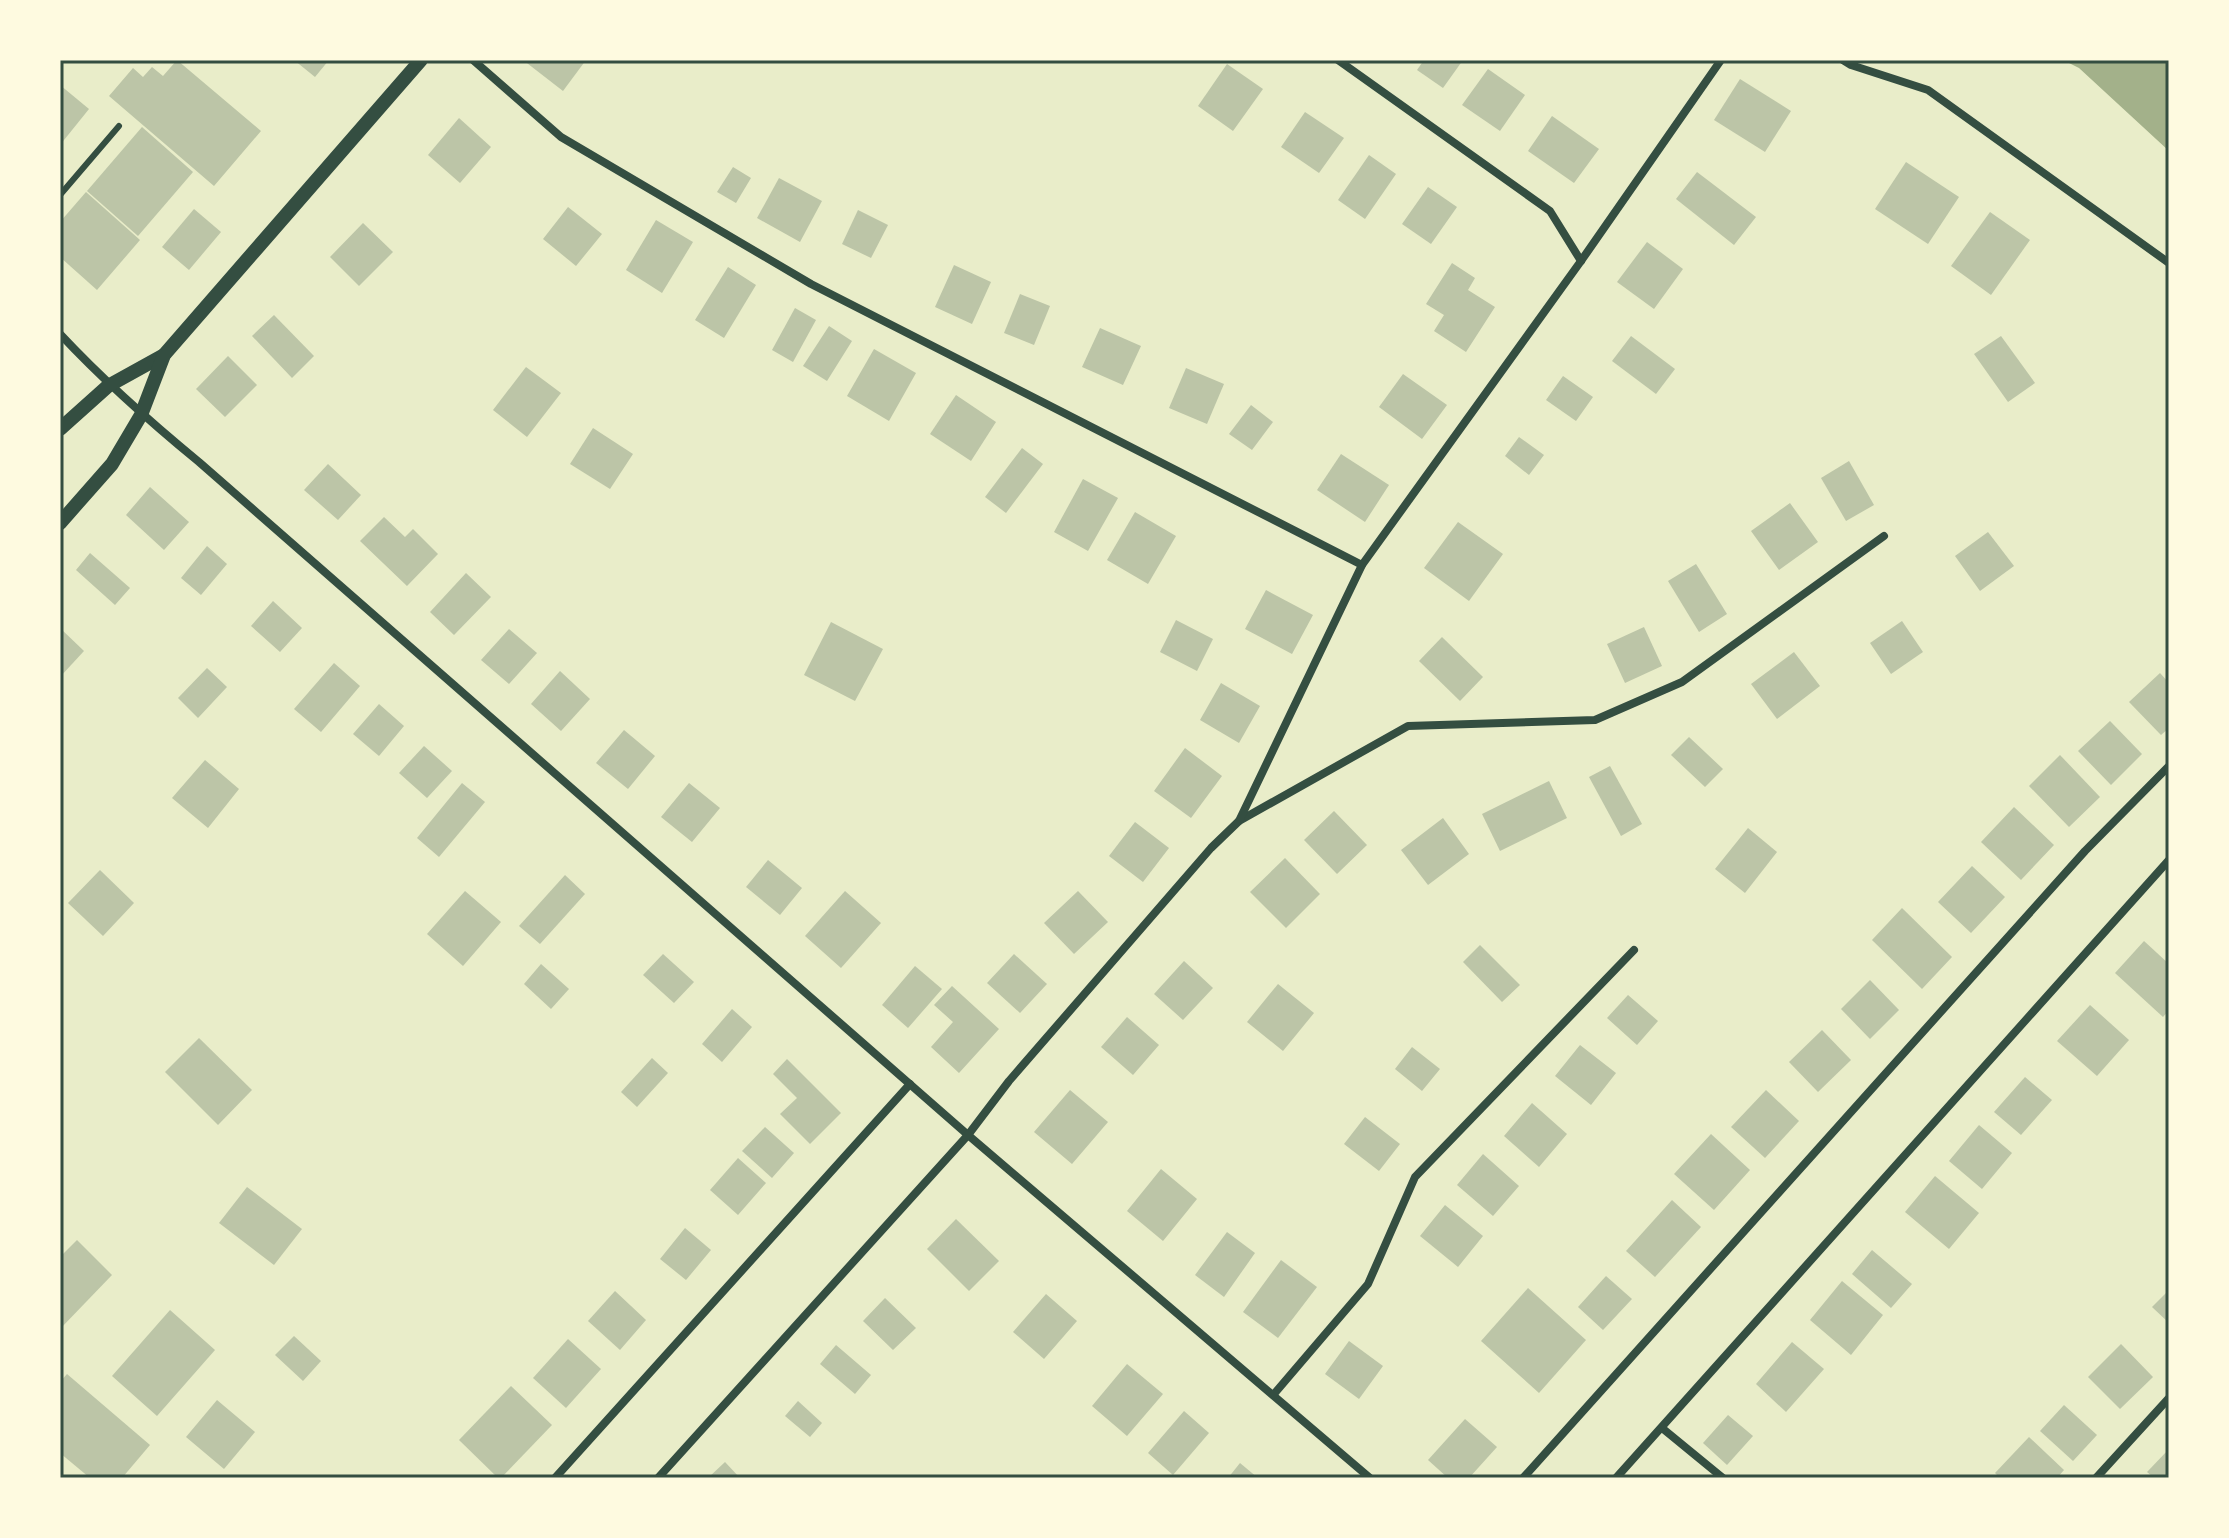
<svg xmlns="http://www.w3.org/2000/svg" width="2229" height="1538" font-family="Georgia,serif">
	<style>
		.water { fill: #a3b18a }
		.building { fill: #bcc5a7 }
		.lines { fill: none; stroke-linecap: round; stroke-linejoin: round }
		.service { stroke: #344e41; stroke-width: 6 }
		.minor { stroke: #344e41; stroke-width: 8 }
		.tertiary { stroke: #344e41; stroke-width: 14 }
		.neatline { fill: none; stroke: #344e41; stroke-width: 3 }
	</style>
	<rect width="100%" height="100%" fill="#e9edc9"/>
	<!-- water -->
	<path class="water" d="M2063,60H2169V151L2079,68Z"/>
	<!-- building -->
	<g class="building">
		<path d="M177,60L261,131L214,186L109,96L133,68L143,77L152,67L163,76Z"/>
		<path d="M294,60H329L315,77Z"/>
		<path d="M523,60H586L563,91Z"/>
		<path d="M1424,60H1463L1443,88L1417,70Z"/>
		<path d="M1227,64L1263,89L1233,131L1198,106Z"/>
		<path d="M1488,69L1525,95L1500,131L1462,105Z"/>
		<path d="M1740,79L1791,111L1765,152L1714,120Z"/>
		<path d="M60,85L89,109L60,145Z"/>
		<path d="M1305,112L1344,138L1319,173L1281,147Z"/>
		<path d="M1552,116L1599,149L1574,183L1528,151Z"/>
		<path d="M459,118L491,147L460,183L428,155Z"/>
		<path d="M142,127L193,172L138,236L87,191Z"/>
		<path d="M1369,155L1396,174L1365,219L1338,200Z"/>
		<path d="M1906,162L1959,197L1928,244L1875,209Z"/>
		<path d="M733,167L751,178L736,203L717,192Z"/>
		<path d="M1697,172L1756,217L1734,245L1676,199Z"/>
		<path d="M779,178L822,201L800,242L757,218Z"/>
		<path d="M1428,187L1457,207L1431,244L1402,224Z"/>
		<path d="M86,192L140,240L97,290L60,257V222Z"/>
		<path d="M568,207L602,234L576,266L543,239Z"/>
		<path d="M194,209L221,232L189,270L162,247Z"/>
		<path d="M858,210L888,225L871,258L842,244Z"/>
		<path d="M1990,212L2030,240L1991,295L1951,266Z"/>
		<path d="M656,220L693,242L662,293L626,270Z"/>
		<path d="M363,223L393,252L359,286L330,257Z"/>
		<path d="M1647,242L1683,269L1654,309L1617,282Z"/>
		<path d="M1452,263L1475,278L1468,290L1495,307L1466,352L1434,331L1444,315L1426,304Z"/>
		<path d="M954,265L991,282L972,324L935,307Z"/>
		<path d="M728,267L756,285L724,338L695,320Z"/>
		<path d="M1020,294L1050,306L1034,345L1004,333Z"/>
		<path d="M795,308L816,320L793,362L772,350Z"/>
		<path d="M274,315L314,356L292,378L252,336Z"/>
		<path d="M829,326L852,341L827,381L803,366Z"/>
		<path d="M1100,328L1141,346L1123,385L1082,367Z"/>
		<path d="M1631,336L1675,369L1656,394L1612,361Z"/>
		<path d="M2001,336L2035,383L2008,402L1974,354Z"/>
		<path d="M874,349L916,373L889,421L847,396Z"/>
		<path d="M228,356L257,385L225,417L196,389Z"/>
		<path d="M526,367L561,393L527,437L493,410Z"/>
		<path d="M1186,368L1224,384L1207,424L1169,408Z"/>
		<path d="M1403,374L1447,405L1422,439L1379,407Z"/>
		<path d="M1563,376L1593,397L1576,421L1546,400Z"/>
		<path d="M956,395L996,422L971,461L930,434Z"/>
		<path d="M1251,405L1273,422L1252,450L1229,434Z"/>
		<path d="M593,428L633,454L610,489L570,464Z"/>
		<path d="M1519,437L1544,455L1529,475L1505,456Z"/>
		<path d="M1022,448L1043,464L1006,513L985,497Z"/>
		<path d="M1341,454L1389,485L1365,522L1317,490Z"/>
		<path d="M1849,461L1874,505L1846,521L1821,478Z"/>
		<path d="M328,464L361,495L338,520L304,490Z"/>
		<path d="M1083,479L1118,498L1088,551L1054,532Z"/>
		<path d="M150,487L189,522L164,550L126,515Z"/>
		<path d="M1790,503L1818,542L1779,570L1751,531Z"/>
		<path d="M1135,512L1176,536L1148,584L1107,560Z"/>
		<path d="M384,517L405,537L413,529L438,554L407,586L360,541Z"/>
		<path d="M1458,522L1503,554L1469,601L1424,568Z"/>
		<path d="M1988,532L2014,566L1980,591L1955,556Z"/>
		<path d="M207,546L227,564L201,595L181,578Z"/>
		<path d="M90,553L130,588L115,605L76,570Z"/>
		<path d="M1696,564L1727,614L1699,632L1668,581Z"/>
		<path d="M466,573L491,597L454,635L430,612Z"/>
		<path d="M1266,590L1313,615L1292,654L1245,629Z"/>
		<path d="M273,601L302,628L280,652L251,626Z"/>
		<path d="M1176,620L1213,639L1197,671L1160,652Z"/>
		<path d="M1902,621L1923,652L1891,674L1870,643Z"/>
		<path d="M831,622L883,649L855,701L804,675Z"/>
		<path d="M1644,627L1662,666L1625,683L1607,644Z"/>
		<path d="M60,628L84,651L60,677Z"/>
		<path d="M509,629L537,653L509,684L481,660Z"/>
		<path d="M1442,637L1483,677L1460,701L1419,661Z"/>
		<path d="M1794,652L1820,686L1777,719L1751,684Z"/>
		<path d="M334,663L360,686L321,732L294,709Z"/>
		<path d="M207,668L227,687L198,718L178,698Z"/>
		<path d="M560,671L590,699L561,731L531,704Z"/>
		<path d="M2160,673L2169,683V728L2161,735L2129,702Z"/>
		<path d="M1221,683L1260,706L1239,743L1200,720Z"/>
		<path d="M379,704L404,726L379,756L353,734Z"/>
		<path d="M2110,721L2142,754L2111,785L2078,751Z"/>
		<path d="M624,730L655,756L628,789L596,763Z"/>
		<path d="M1689,737L1723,769L1705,787L1671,755Z"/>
		<path d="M424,746L452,771L427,798L399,773Z"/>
		<path d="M1185,748L1222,776L1191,818L1154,791Z"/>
		<path d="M2060,755L2100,797L2069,827L2029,786Z"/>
		<path d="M205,760L239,789L208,828L172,798Z"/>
		<path d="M1610,766L1642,824L1621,836L1589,777Z"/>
		<path d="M1549,781L1567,818L1500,851L1482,814Z"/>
		<path d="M462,783L485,802L439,857L417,838Z"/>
		<path d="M689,783L720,808L692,842L661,817Z"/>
		<path d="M2014,807L2054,845L2021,880L1981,842Z"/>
		<path d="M1334,811L1367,845L1337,874L1304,840Z"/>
		<path d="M1443,818L1469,854L1428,885L1401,850Z"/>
		<path d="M1135,822L1169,848L1143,882L1109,856Z"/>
		<path d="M1748,828L1777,852L1745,893L1715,869Z"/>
		<path d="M1285,858L1320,894L1286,928L1250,892Z"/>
		<path d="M768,860L802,888L780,915L746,887Z"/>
		<path d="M1972,866L2005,897L1971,933L1938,902Z"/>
		<path d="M100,870L134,903L103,936L68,903Z"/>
		<path d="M565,875L585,894L540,944L519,926Z"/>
		<path d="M465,891L501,922L463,966L427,934Z"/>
		<path d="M845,891L881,923L841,968L805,936Z"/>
		<path d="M1078,891L1108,922L1074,954L1044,923Z"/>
		<path d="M1902,908L1952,957L1922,989L1872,940Z"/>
		<path d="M2144,941L2169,964V1010L2163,1017L2115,973Z"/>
		<path d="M1480,945L1520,985L1502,1002L1463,962Z"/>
		<path d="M663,954L694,982L674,1003L643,975Z"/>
		<path d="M1014,954L1047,984L1020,1013L987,983Z"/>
		<path d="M1184,961L1213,988L1183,1020L1154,994Z"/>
		<path d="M541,964L569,989L551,1009L524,984Z"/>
		<path d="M915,966L942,989L908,1028L882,1005Z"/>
		<path d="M1870,980L1899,1010L1870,1039L1841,1009Z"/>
		<path d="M1278,984L1314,1013L1283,1051L1247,1022Z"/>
		<path d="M952,986L999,1029L959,1073L931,1047L953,1022L934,1005Z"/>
		<path d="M1628,995L1658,1021L1637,1045L1607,1018Z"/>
		<path d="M2090,1005L2129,1040L2097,1076L2057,1041Z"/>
		<path d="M732,1009L752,1027L722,1062L702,1044Z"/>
		<path d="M1127,1017L1159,1045L1133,1075L1101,1047Z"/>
		<path d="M1822,1030L1851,1060L1818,1092L1789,1062Z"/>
		<path d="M199,1038L252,1090L218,1125L165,1072Z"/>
		<path d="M1580,1045L1616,1073L1591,1105L1555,1076Z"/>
		<path d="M1412,1047L1440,1069L1422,1091L1395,1069Z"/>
		<path d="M652,1058L668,1073L637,1107L621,1092Z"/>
		<path d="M787,1059L841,1113L810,1144L780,1114L797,1098L773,1074Z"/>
		<path d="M2025,1077L2052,1100L2021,1135L1994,1112Z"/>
		<path d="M1070,1090L1108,1122L1072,1164L1034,1132Z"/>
		<path d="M1766,1090L1799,1121L1765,1158L1731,1127Z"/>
		<path d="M1532,1103L1567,1134L1539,1167L1504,1136Z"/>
		<path d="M1365,1117L1400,1144L1379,1171L1344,1144Z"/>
		<path d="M1979,1125L2012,1153L1982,1189L1949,1161Z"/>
		<path d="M765,1127L794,1153L772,1178L742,1151Z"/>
		<path d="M1711,1134L1750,1170L1714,1210L1674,1174Z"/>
		<path d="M1483,1154L1519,1186L1493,1216L1457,1185Z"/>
		<path d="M738,1158L766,1183L738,1215L710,1190Z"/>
		<path d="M1161,1169L1197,1199L1163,1241L1127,1211Z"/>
		<path d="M1935,1176L1979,1213L1949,1249L1905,1212Z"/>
		<path d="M247,1187L302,1229L274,1265L219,1223Z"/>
		<path d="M1672,1200L1701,1227L1655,1277L1626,1251Z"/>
		<path d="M1445,1205L1483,1236L1458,1267L1420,1236Z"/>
		<path d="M956,1219L999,1261L969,1291L927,1249Z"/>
		<path d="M685,1228L711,1250L686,1280L660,1259Z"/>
		<path d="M1227,1232L1255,1253L1224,1297L1195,1275Z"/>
		<path d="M77,1240L112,1275L60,1329V1257Z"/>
		<path d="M1872,1250L1912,1284L1891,1308L1852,1274Z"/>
		<path d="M1281,1260L1317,1287L1278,1338L1243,1312Z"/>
		<path d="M1606,1276L1632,1299L1603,1330L1578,1307Z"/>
		<path d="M1842,1281L1883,1315L1851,1355L1810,1320Z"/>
		<path d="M1528,1288L1586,1340L1539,1393L1481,1341Z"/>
		<path d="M2169,1290V1323L2152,1307Z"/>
		<path d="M615,1291L646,1320L620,1350L588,1321Z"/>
		<path d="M1046,1294L1077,1321L1044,1359L1013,1332Z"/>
		<path d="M885,1298L916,1328L893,1350L863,1321Z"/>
		<path d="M170,1310L215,1350L157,1416L112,1376Z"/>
		<path d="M294,1336L321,1361L303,1381L275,1355Z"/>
		<path d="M568,1339L601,1369L566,1408L533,1378Z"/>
		<path d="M1349,1341L1383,1366L1359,1399L1325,1374Z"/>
		<path d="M1792,1342L1824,1369L1786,1412L1756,1384Z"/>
		<path d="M2121,1344L2153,1377L2120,1409L2088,1377Z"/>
		<path d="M836,1345L871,1375L855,1394L820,1364Z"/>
		<path d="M1127,1364L1163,1394L1127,1436L1092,1406Z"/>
		<path d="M67,1374L150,1445L122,1478H90L60,1453V1382Z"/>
		<path d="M511,1386L552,1425L501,1478H498L459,1440Z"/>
		<path d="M217,1400L255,1432L224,1469L186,1437Z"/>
		<path d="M798,1401L822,1423L810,1437L785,1416Z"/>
		<path d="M2064,1405L2097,1435L2073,1461L2040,1431Z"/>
		<path d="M1184,1411L1209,1433L1173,1475L1148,1453Z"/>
		<path d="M1728,1415L1753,1436L1727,1465L1703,1443Z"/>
		<path d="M1465,1419L1497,1447L1469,1478H1448L1428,1460Z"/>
		<path d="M2029,1437L2064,1470L2057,1478H2000L1995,1473Z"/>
		<path d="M2169,1449V1478H2154L2147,1472Z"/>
		<path d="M725,1462L740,1478H708Z"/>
		<path d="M1240,1463L1258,1478H1228Z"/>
	</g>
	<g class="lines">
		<!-- service -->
		<path class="service" d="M60,195L119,126"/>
		<!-- minor -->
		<g class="minor">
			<path d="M473,60L561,137L811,284L1362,565"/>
			<path d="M1338,60L1550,211L1581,261"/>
			<path d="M1843,60L1851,65L1928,90L2169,263"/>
			<path d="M60,334C104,381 149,421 199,462L968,1135L1370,1478"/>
			<path d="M1239,821L1408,726L1595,720L1682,682L1884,536"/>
			<path d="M1274,1394L1368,1284L1415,1177L1634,950"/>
			<path d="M1662,1428L1723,1478"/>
			<path d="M555,1478L910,1084"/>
			<path d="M658,1478L968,1135L1009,1081L1211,848L1239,821L1362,565L1581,261L1721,60"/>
			<path d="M1523,1478L2085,851L2169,766"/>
			<path d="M1616,1478L2169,860"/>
			<path d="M2096,1478L2169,1398"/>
		</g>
		<!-- tertiary -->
		<g class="tertiary">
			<path d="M60,429L108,386L164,355"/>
			<path d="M60,523L112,464L141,415L164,355L421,60"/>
		</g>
	</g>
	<!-- border -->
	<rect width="2229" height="1538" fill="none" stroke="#fefae0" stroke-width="124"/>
	<rect x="62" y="62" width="2105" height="1414" class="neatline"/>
</svg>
